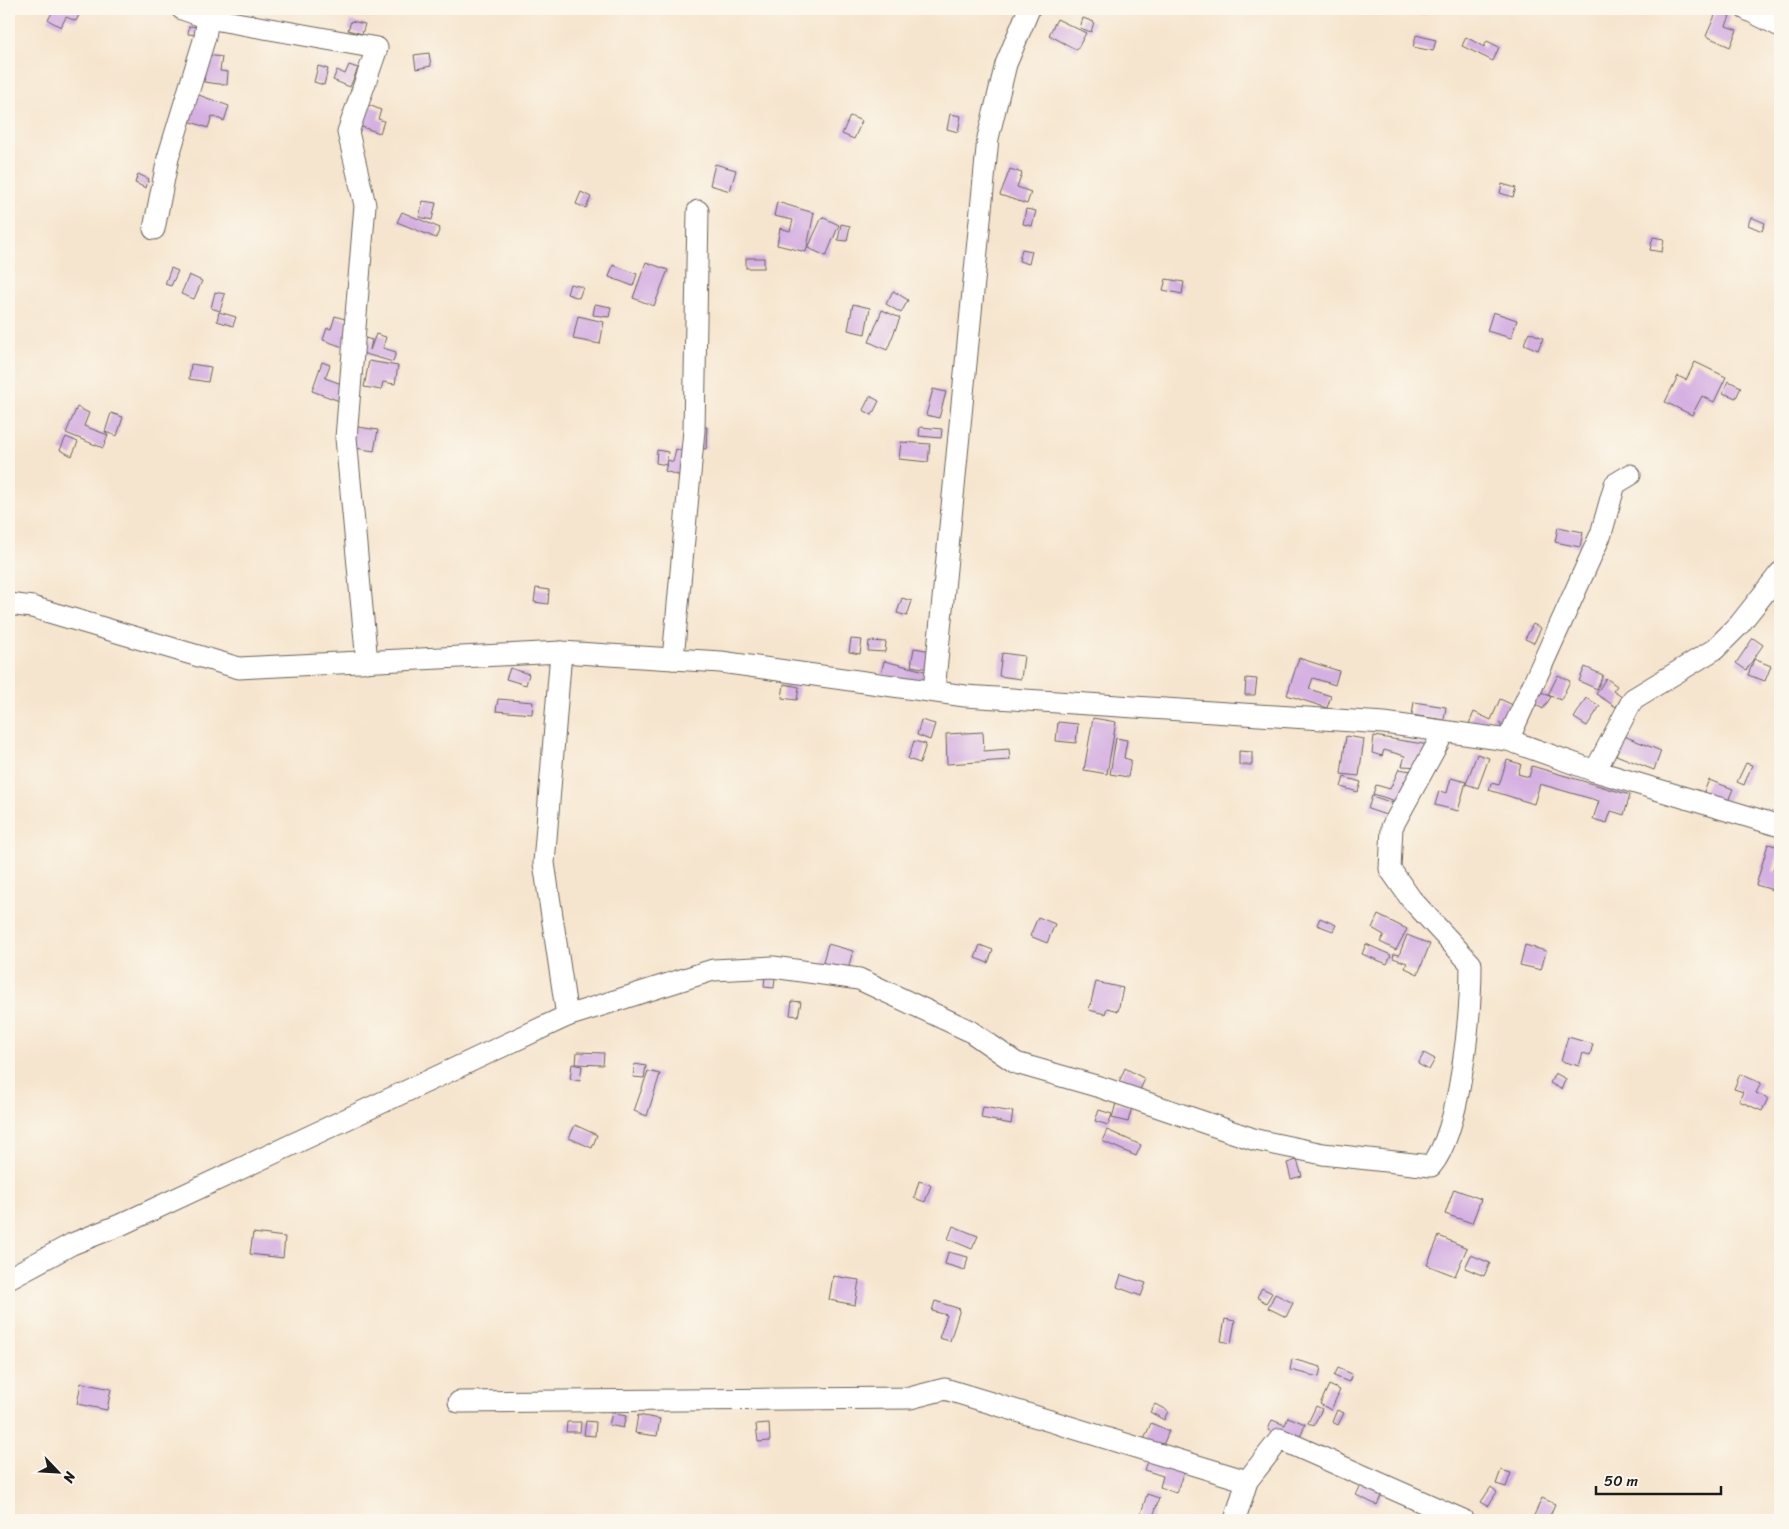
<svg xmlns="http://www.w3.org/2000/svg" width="1789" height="1529" font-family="Sriracha,sans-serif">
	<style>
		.building { fill: #d5b0e2 }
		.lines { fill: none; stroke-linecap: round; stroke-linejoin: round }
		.minor-casing { stroke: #68625a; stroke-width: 23 }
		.minor { stroke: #fff; stroke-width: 21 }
	</style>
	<rect width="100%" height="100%" fill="#fbf7ec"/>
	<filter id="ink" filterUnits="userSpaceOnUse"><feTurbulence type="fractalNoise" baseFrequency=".02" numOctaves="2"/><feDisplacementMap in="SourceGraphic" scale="10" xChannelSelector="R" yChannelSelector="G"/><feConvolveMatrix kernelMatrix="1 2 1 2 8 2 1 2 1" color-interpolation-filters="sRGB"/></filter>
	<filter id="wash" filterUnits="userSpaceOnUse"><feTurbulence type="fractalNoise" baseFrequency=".0096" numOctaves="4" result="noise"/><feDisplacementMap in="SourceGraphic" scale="20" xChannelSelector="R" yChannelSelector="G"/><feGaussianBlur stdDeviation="1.12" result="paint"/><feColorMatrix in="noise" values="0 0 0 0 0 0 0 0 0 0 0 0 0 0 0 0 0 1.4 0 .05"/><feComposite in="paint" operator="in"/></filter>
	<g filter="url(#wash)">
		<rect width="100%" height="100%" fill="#f6e5ce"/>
		<g id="blocks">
			<!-- building -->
			<g class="building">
				<path d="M54,9H82L76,21L66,17L61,27L48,20Z"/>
				<path d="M1412,9H1428L1424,15Z"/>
				<path d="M1717,11L1730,16L1726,26L1737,30L1730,47L1706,36Z"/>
				<path d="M1083,18L1094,22L1091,32L1080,28Z"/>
				<path d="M1057,19L1086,33L1077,50L1049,35Z"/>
				<path d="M351,21L365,24L362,34L348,30Z"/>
				<path d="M189,26L201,27L200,35L188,34Z"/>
				<path d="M1416,35L1436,40L1433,51L1413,47Z"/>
				<path d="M1466,37L1484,47L1487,41L1499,47L1493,61L1462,46Z"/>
				<path d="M429,53L431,66L416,69L414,55Z"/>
				<path d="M207,55L222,57L220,71L228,72L227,85L204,82Z"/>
				<path d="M349,65L358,68L350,87L333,80L337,70L345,74Z"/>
				<path d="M318,66L328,69L324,85L314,82Z"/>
				<path d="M196,94L229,106L224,121L212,116L208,128L186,120Z"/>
				<path d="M364,103L381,110L378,119L384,121L380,133L356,125Z"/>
				<path d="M950,114L961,116L958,132L947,129Z"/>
				<path d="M850,116L862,121L854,139L842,134Z"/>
				<path d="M715,164L736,170L730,191L710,185Z"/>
				<path d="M1010,169L1022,173L1017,187L1031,192L1027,204L1000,195Z"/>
				<path d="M138,174L149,179L146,188L135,183Z"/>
				<path d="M1502,184L1516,188L1513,197L1500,193Z"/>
				<path d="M581,192L591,197L586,208L576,204Z"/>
				<path d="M423,201L436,203L432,220L419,217Z"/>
				<path d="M777,202L814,213L806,252L777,245L780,228L790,231L793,220L774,216Z"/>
				<path d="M1026,209L1036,211L1032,226L1023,224Z"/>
				<path d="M402,212L440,228L436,238L397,222Z"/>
				<path d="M822,217L839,225L826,256L808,248Z"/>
				<path d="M1751,217L1765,223L1762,231L1748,225Z"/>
				<path d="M841,224L850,226L847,241L838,240Z"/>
				<path d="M1653,237L1664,239L1662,252L1650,250Z"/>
				<path d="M1022,249L1032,251L1029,264L1019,261Z"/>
				<rect x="746" y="258" width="18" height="10"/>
				<path d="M646,262L668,270L654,306L633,298Z"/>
				<path d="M613,265L637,274L633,286L609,277Z"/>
				<path d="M171,268L178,271L171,286L165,284Z"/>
				<path d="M189,275L202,281L194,299L181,294Z"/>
				<path d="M1166,279L1184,282L1182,294L1163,290Z"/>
				<path d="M570,284L583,287L579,298L567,294Z"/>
				<path d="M893,291L908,300L901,313L886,304Z"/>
				<path d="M215,292L225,294L220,311L211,308Z"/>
				<path d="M595,304L611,307L609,317L593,315Z"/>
				<path d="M853,304L870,308L865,334L848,330Z"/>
				<path d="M882,310L900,318L887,350L869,342Z"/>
				<path d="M219,312L236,317L233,326L217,321Z"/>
				<path d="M1493,312L1517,320L1511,338L1487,331Z"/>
				<path d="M335,316L351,321L343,347L323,340L327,328L331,329Z"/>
				<path d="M578,316L604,322L600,344L573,339Z"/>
				<path d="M1529,332L1543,338L1538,350L1524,344Z"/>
				<path d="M376,334L386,337L383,348L396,352L393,362L355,351L354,335L372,340L370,350Z"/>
				<path d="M369,361L398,366L395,384L383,382L381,390L364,387Z"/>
				<path d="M322,362L330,365L325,378L347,386L342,402L312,391Z"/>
				<path d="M1695,362L1726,377L1714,402L1702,396L1692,415L1665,402L1678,376L1686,380Z"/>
				<path d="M191,364L211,367L208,382L189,379Z"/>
				<path d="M1728,381L1741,387L1736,398L1723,393Z"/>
				<path d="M933,389L946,392L939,418L926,415Z"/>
				<path d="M870,396L879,401L872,415L863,410Z"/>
				<path d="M77,407L89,413L84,426L108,435L103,448L66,433Z"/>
				<path d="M111,413L123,417L117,436L105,432Z"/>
				<path d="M352,426L378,430L374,451L348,447Z"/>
				<path d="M698,427H707L706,449L697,448Z"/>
				<path d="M920,427L942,429L941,438L919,436Z"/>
				<path d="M66,437L78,442L72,456L60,450Z"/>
				<path d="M901,442L930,444L928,462L899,459Z"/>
				<path d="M676,449L690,454L684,477L665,471L668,460L673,462Z"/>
				<path d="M657,450L668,452L666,465L656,463Z"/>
				<path d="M1558,527L1583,532L1580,547L1555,542Z"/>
				<path d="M536,588L549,590L548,604L534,602Z"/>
				<path d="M902,598L912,601L907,616L897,613Z"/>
				<path d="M1533,624L1541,628L1534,643L1525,639Z"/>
				<path d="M1753,638L1763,645L1746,670L1736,663Z"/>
				<path d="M851,639L862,640L860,654L849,652Z"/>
				<path d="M869,641L886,642L885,652L868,651Z"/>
				<path d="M914,648L932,651L929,669L911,666Z"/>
				<path d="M1002,653L1024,656L1021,679L999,676Z"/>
				<path d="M1299,658L1339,671L1335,685L1313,678L1309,689L1331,696L1327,708L1287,695Z"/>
				<path d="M1754,659L1771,666L1765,681L1748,675Z"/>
				<path d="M884,661L929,672L926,686L881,674Z"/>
				<path d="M1585,667L1603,675L1597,689L1579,681Z"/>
				<path d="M510,668L529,674L526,685L506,679Z"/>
				<path d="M1558,675L1570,681L1561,700L1548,695Z"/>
				<path d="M1246,678L1257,679L1255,695H1245Z"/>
				<path d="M1606,678L1617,686L1613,691L1622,697L1616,707L1596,694Z"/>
				<path d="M784,684L799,687L797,700L782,698Z"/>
				<path d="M1542,692L1551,697L1543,709L1534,704Z"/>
				<path d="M1586,698L1600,706L1587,726L1574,718Z"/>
				<path d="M498,699L533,702L532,714L496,711Z"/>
				<path d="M1500,699L1515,706L1506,726L1499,722L1508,740L1469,724L1474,712L1491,720Z"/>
				<path d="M1414,702L1446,707L1444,720L1412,715Z"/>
				<path d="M1093,718L1116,722L1107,774L1084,770Z"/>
				<path d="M921,720L935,724L930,740L917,735Z"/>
				<path d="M1058,722L1078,724L1076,743L1056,741Z"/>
				<path d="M983,732L984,751L1009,749L1010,760L947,764L946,734Z"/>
				<path d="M1346,736L1364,739L1359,776L1341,774Z"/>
				<path d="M1374,736L1429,745L1420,767L1402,766L1405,756L1384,750L1382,756L1372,753Z"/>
				<path d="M1624,736L1661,751L1654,770L1616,755Z"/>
				<path d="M1116,738L1127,740L1124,758L1131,760L1128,777L1110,774Z"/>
				<path d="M914,741L926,744L920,763L908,759Z"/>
				<path d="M1239,751L1252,752V765H1239Z"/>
				<path d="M1477,754L1489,758L1478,788L1466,784Z"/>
				<path d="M1507,760L1521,764L1518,774L1529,777L1532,766L1630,795L1624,815L1611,811L1607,823L1593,819L1599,801L1540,784L1534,804L1489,790L1491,783L1499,785Z"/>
				<path d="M1746,763L1752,765L1744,785L1737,782Z"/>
				<path d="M1399,769L1417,772L1402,803L1373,794L1376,785L1390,789Z"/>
				<path d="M1344,777L1361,782L1358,792L1341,787Z"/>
				<path d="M1451,778L1466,782L1458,811L1435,805L1439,791L1447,793Z"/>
				<path d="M1709,780L1733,789L1726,806L1702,796Z"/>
				<path d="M1372,796L1393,803L1389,816L1368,809Z"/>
				<path d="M1768,844L1780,847L1773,871L1780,873V892L1756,885Z"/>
				<path d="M1378,915L1407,929L1396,950L1380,942L1384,935L1372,928Z"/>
				<path d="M1038,917L1055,924L1047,943L1030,936Z"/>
				<path d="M1320,918L1336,925L1333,931L1317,925Z"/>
				<path d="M1407,935L1430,944L1418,974L1405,968L1407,963L1393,958L1394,954L1399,955Z"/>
				<path d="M828,944L853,951L847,972L822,965Z"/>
				<path d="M1366,944L1391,955L1387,964L1362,954Z"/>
				<path d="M980,945L993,950L988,963L975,958Z"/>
				<path d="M1525,945L1546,951L1541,970L1520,965Z"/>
				<path d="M765,976L775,977L774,988L764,987Z"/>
				<path d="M1096,982L1123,988L1118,1011L1107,1008L1105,1014L1089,1010Z"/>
				<path d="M792,1001L801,1002L798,1016L790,1015Z"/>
				<path d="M1568,1037L1593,1044L1590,1055L1583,1053L1579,1066L1561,1061Z"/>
				<path d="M577,1052L604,1053L603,1065L576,1064Z"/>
				<path d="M1424,1053L1435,1059L1429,1070L1418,1064Z"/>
				<path d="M572,1064L582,1066L580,1081L570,1079Z"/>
				<path d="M635,1064L646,1066L644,1078L633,1077Z"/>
				<path d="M1125,1068L1145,1079L1138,1094L1118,1084Z"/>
				<path d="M648,1071L660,1074L647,1116L634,1111Z"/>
				<path d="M1555,1073L1566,1079L1561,1089L1550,1083Z"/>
				<path d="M1740,1074L1761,1083L1756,1093L1768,1098L1762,1111L1739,1101L1743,1092L1734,1089Z"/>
				<path d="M1116,1103L1132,1107L1128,1122L1112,1118Z"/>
				<path d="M983,1107L1013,1112L1011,1124L981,1118Z"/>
				<path d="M1099,1110L1112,1114L1108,1125L1095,1121Z"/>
				<path d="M575,1125L597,1135L592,1148L569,1138Z"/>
				<path d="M1107,1130L1141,1145L1136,1156L1102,1141Z"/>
				<path d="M1297,1160L1302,1176L1291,1179L1287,1163Z"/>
				<path d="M919,1181L931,1185L925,1202L914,1198Z"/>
				<path d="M1454,1189L1481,1199L1472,1223L1445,1214Z"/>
				<path d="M953,1226L978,1236L972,1249L948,1239Z"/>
				<path d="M253,1233L285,1237L283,1258L250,1254Z"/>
				<path d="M1439,1236L1467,1248L1455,1276L1427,1265Z"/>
				<path d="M948,1252L968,1257L965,1270L945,1264Z"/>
				<path d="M1471,1255L1490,1263L1484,1276L1465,1268Z"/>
				<path d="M1121,1275L1146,1283L1141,1296L1117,1287Z"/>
				<path d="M833,1276L859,1280L855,1305L829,1300Z"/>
				<path d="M1262,1288L1272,1293L1266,1303L1257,1297Z"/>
				<path d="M1275,1294L1293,1303L1286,1317L1268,1308Z"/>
				<path d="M935,1301L960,1309L950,1341L939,1338L947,1315L932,1311Z"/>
				<path d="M1225,1319L1235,1321L1231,1343L1221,1341Z"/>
				<path d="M1292,1359L1321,1367L1319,1377L1290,1370Z"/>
				<path d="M1338,1368L1352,1374L1349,1382L1334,1376Z"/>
				<path d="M81,1383L111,1389L107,1410L77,1404Z"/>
				<path d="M1329,1385L1340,1390L1331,1410L1320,1404Z"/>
				<path d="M1155,1404L1168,1411L1164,1420L1150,1412Z"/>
				<path d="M1316,1406L1322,1409L1314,1426L1308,1423Z"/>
				<path d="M1337,1410L1344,1413L1338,1425L1332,1422Z"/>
				<path d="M612,1413L626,1416L623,1428L609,1425Z"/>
				<path d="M638,1415L660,1419L657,1436L635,1433Z"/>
				<path d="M1288,1417L1305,1424L1298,1442L1268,1430L1272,1420L1285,1425Z"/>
				<path d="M586,1421L596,1422L595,1436L584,1435Z"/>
				<path d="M567,1422H581L580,1432H566Z"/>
				<path d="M769,1423L770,1441L758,1442L756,1424Z"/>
				<path d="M1151,1423L1169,1431L1161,1450L1143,1442Z"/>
				<path d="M1148,1459L1184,1472L1176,1493L1160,1487L1163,1476L1144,1470Z"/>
				<path d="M1501,1470L1511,1473L1506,1487L1496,1484Z"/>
				<path d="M1363,1481L1383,1491L1377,1505L1356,1495Z"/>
				<path d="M1491,1487L1497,1492L1488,1506L1481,1502Z"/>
				<path d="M1147,1494L1159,1498L1152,1520H1139Z"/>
				<path d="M1542,1498L1555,1504L1548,1520H1532Z"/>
			</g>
		</g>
	</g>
	<g filter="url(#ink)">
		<use href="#blocks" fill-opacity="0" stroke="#68625a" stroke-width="1"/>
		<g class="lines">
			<defs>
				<g id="minor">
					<path d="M182,9L208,18L377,48L348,132L365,205L346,438L367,662"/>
					<path d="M1746,9L1780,26"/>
					<path d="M154,229L168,158L205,37L208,18"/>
					<path d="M9,604L32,607L239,668L561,652L721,662L965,696L1384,723L1508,740L1595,771L1780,826"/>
					<path d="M561,652L544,863L567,1016"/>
					<path d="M673,659L694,430L698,211"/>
					<path d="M934,691L988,138L1006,64L1029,9"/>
					<path d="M1508,740L1601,534L1615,484L1630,475"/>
					<path d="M1595,771L1633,699L1715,649L1739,625L1780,573"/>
					<path d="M9,1278L72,1244L120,1225L567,1016L713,970L773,967L859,979L970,1031L1016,1063L1103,1088L1256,1140L1323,1154L1431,1166C1461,1131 1471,1012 1471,964L1411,899L1390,869L1392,827L1444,732"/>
					<path d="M459,1402L910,1398L945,1389L1247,1481L1235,1520"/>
					<path d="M1247,1481L1280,1439L1463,1520"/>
				</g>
			</defs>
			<!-- minor casing -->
			<use href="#minor" class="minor-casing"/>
			<!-- minor -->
			<use href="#minor" class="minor"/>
		</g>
	</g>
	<!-- margin -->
	<rect width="1789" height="1529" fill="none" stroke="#fbf7ec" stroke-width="30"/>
	<!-- north arrow -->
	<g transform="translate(58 1472) rotate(115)" stroke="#fbf7ec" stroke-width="4" paint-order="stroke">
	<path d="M0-4L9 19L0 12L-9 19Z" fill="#1c1c1c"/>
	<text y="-8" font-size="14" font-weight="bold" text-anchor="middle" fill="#1c1c1c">N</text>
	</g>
	<!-- scale -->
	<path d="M1596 1486v8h125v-8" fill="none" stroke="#1c1c1c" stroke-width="2.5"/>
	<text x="1604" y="1486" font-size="15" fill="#1c1c1c" stroke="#fbf7ec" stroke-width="4" paint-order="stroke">50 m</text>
</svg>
